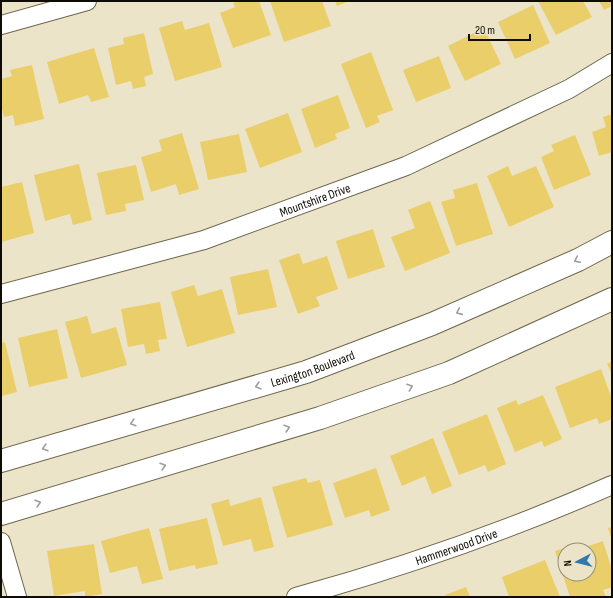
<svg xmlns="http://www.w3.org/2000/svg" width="613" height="598" font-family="'Sofia Sans Condensed',sans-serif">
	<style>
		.building { fill: #eace6a }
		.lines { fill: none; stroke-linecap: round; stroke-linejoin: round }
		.minor-casing { stroke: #6d664d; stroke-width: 20 }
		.tertiary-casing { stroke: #6d664d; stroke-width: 24 }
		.minor { stroke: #fff; stroke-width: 18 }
		.tertiary { stroke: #fff; stroke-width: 22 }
		.oneway { stroke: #9f9e9b }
		.labels { text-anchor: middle; stroke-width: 3; stroke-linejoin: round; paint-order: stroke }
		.street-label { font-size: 13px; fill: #0e0c04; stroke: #ece4c8 }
	</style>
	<rect width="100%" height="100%" fill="#ece4c8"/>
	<!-- building -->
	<g class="building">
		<path d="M238,1H259L271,35L233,48L220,13L235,7L233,3Z"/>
		<path d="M270,1H322L331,26L284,42Z"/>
		<path d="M335,1H349L337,6Z"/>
		<path d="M538,1H583L592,17L556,35Z"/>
		<path d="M599,1H612V6L604,10Z"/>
		<path d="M533,5L550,43L515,59L498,22Z"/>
		<path d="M182,21L185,30L209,23L222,67L175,81L159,28Z"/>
		<path d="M484,28L501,64L465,81L448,46Z"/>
		<path d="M144,33L153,74L144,77L146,86L133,89L131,81L116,85L108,48L124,44L123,38Z"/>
		<path d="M94,48L109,97L91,102L88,95L59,104L47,62Z"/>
		<path d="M371,52L393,110L377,116L380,122L366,128L341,64Z"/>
		<path d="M439,56L451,88L416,102L403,70Z"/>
		<path d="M32,65L44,119L15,126L13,115L4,117L1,104V79L12,76L10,70Z"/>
		<path d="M338,95L350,128L335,134L337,139L315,148L301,109Z"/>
		<path d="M288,113L302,152L260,168L245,129Z"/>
		<path d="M612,114V152L599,156L592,132L606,127L603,117Z"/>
		<path d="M182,133L199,189L179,195L176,184L151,192L141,157L162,151L159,140Z"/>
		<path d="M239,134L247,172L208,180L200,142Z"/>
		<path d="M575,135L591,175L554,190L541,157L554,151L551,145Z"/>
		<path d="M79,164L92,220L73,225L70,214L45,221L34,175Z"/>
		<path d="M136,165L144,200L125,204L126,211L106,215L97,173Z"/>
		<path d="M508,166L512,176L536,166L554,207L509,227L487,176Z"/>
		<path d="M22,182L34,233L1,242V187Z"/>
		<path d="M477,183L493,234L456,246L441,202L455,198L453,190Z"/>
		<path d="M430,201L450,253L405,271L391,237L415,228L408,210Z"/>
		<path d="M373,229L385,267L348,279L336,241Z"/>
		<path d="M299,253L303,264L327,256L338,289L316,297L320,306L298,314L279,260Z"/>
		<path d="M268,269L277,307L238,315L230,277Z"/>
		<path d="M194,285L198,296L222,289L235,333L187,347L171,292Z"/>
		<path d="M160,302L167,339L158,340L160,351L146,354L144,344L128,347L121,309Z"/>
		<path d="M87,316L92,334L116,327L127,365L81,378L65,322Z"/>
		<path d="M57,329L68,378L29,387L18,338Z"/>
		<path d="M5,342L17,392L1,396V343Z"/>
		<path d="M612,361V374L607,364Z"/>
		<path d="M601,369L612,399V419L599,424L597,418L570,428L555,387Z"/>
		<path d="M543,395L562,439L544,447L542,441L515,452L497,408L516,400L518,405Z"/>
		<path d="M487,414L506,464L488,472L485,465L459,475L442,432Z"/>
		<path d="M433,438L452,486L432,494L425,476L402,486L390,456Z"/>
		<path d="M376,468L390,510L371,517L369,510L345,518L333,483Z"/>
		<path d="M306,478L308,483L320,480L333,525L287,538L272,487Z"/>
		<path d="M261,497L274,547L254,552L251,539L223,546L211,504L229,499L230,506Z"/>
		<path d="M207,518L218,564L196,569L195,565L169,571L159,529Z"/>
		<path d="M612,527V541L608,528Z"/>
		<path d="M149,528L163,579L142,584L137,566L110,573L101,541Z"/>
		<path d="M603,541L612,570V587L603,590L606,597H570L555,551L573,545L574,550H565V574H589V550H577Z"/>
		<path d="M94,544L102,594L85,597V591L54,596L47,551Z"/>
		<path d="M545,560L560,597H509L502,577Z"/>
		<path d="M466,587L470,597H446L445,595Z"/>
	</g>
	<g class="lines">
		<defs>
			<g id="minor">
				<path d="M1,25L87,1"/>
				<path id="s1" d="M1,294L204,240L406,166L569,89L612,63"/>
				<path d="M1,542L17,597"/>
				<path id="s2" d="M296,597C404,567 510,530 612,485"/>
			</g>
			<g id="tertiary">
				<path id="s3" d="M1,461L306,372L432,324L578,260L612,242"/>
				<path d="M1,514L320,418L449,373L612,299"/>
			</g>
		</defs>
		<!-- minor casing -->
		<use href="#minor" class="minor-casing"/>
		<!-- tertiary casing -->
		<use href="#tertiary" class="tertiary-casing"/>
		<!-- minor -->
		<use href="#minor" class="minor"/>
		<!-- tertiary -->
		<use href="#tertiary" class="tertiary"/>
	</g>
	<!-- one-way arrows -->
	<defs><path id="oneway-chevron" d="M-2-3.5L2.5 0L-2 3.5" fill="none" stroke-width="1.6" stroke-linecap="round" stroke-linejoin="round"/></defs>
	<g class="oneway">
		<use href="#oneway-chevron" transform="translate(577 260) rotate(154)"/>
		<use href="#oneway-chevron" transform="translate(459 312) rotate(156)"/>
		<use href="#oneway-chevron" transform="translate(258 386) rotate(164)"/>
		<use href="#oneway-chevron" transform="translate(410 387) rotate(-19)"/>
		<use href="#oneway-chevron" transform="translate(133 423) rotate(164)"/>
		<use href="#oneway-chevron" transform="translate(287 428) rotate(-17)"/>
		<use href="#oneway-chevron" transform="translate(45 448) rotate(164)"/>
		<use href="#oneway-chevron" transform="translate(163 466) rotate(-17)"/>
		<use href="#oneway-chevron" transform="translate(38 503) rotate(-16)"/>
	</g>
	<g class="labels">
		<!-- street labels -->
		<g class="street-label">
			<text dy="5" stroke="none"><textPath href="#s1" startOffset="328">Mountshire Drive</textPath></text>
			<text dy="5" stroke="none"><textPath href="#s3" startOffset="325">Lexington Boulevard</textPath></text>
			<text dy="5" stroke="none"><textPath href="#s2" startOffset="168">Hammerwood Drive</textPath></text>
		</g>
	</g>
	<!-- border -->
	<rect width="613" height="598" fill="none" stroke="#0e0c04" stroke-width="4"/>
	<!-- north arrow -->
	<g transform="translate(577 562) rotate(263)"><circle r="19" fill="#ece4c8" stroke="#938e7a"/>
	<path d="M0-3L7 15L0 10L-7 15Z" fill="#3178ad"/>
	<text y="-6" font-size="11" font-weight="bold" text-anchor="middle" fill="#0e0c04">N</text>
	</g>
	<!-- scale -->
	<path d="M469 34v6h61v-6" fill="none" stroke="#0e0c04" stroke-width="2"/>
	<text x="475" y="34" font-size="12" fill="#0e0c04" stroke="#ece4c8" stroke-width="3" paint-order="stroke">20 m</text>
</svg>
